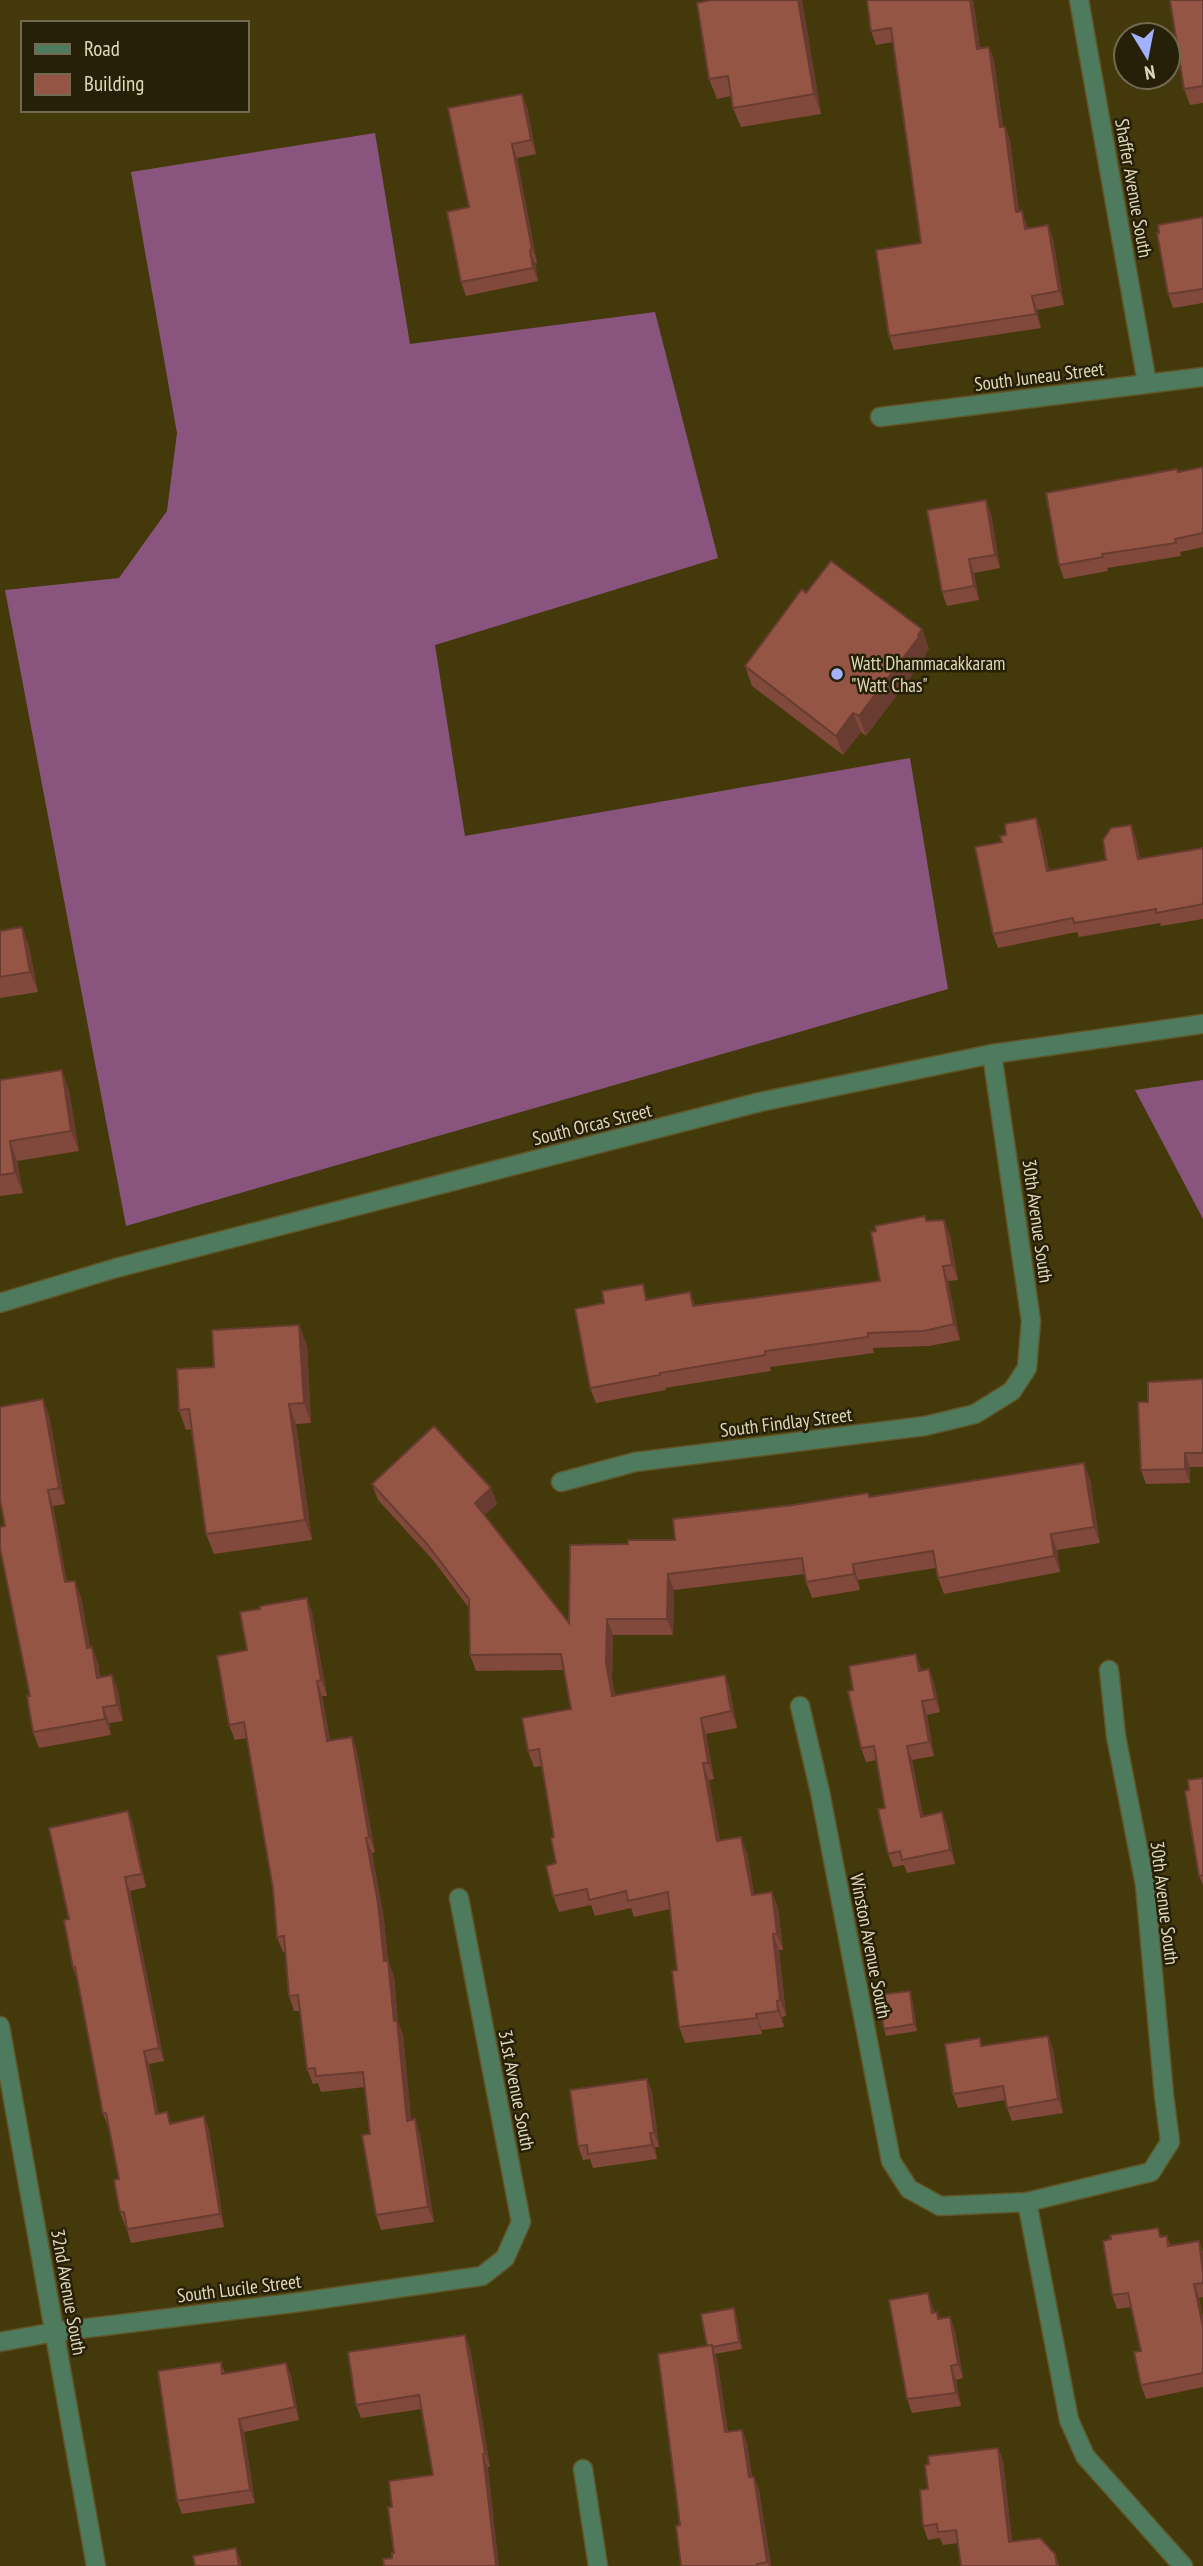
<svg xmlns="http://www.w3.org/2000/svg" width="1203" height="2566" font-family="'PT Sans Narrow',sans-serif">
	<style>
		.forest { fill: #89557e }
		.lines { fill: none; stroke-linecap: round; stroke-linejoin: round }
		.minor-casing { stroke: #60562a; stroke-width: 21 }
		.minor { stroke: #4e7a5d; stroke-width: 18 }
		.wall { fill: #80493b }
		.shaded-wall { fill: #683c30 }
		.building { fill: #955545; stroke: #683c30; stroke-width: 2 }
		.poi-dot { fill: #a3b2fd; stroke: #272008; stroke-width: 2.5 }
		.labels { text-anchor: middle; stroke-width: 5; stroke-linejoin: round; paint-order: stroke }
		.street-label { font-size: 19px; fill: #e0d8bb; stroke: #272008 }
		.poi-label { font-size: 19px; fill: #e0d8bb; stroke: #272008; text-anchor: start }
	</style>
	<rect width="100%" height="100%" fill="#44390a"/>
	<!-- forest -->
	<g class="forest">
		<path d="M375,133L410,344L655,312L718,558L435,645L465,836L910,758L948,989L126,1226L5,590L119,578L167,511L177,433L131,172Z"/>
		<path d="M1203,1080V1219L1135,1090Z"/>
	</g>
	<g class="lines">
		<defs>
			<g id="minor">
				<path d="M1079,0L1147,383"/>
				<path d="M880,417L1203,377"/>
				<path d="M0,1303L116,1268L760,1102L992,1054L1203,1024"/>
				<path d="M561,1482L635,1462L925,1426L975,1414L1012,1391L1027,1368L1031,1321L992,1054"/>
				<path d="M800,1706L820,1792L891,2161L909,2189L940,2206L1027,2202L1151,2172L1170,2142L1164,2095L1145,1885L1116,1736L1109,1670"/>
				<path d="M0,2026L96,2566"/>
				<path d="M1027,2202L1069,2420L1085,2456L1183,2566"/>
				<path d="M0,2342L55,2332L293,2303L482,2276L505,2258L521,2222L459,1898"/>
				<path d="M583,2469L598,2566"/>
			</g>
		</defs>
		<!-- minor casing -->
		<use href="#minor" class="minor-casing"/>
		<!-- minor -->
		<use href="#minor" class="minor"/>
	</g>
	<!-- wall -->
	<g class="wall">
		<path d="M711,0H802L821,114L741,127L733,108L731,96L717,99L709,79Z"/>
		<path d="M867,0H973L980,48L989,47L994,61L1003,127H1005L1010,140L1019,212L1022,211L1027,229L1053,239L1064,305L1037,310L1041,328L894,350L889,336L921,243L893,42L876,45L871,31Z"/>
		<path d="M1203,0V103L1190,105L1184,89Z"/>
		<path d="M527,107L536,154L517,158L537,263H535L538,281L466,296L461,282L469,207Z"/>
		<path d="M1203,217V303L1173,308L1168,294Z"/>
		<path d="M1203,467V547L1180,552L1181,556L1107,568L1108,571L1064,579L1059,565L1178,472Z"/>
		<path d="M991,514L1000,568L974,573L979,600L947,606L942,592Z"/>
		<path d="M806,593L922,629L929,649L925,654L926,656L866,736L861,732L843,755L752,686L745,666Z"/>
		<path d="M1036,818L1041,831L1049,870L1106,860L1136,838L1140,859L1203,848V919L1161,926L1160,923L1079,937L1077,932L998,948L993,934L1002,842L1006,835Z"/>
		<path d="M22,927L29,947L38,992L0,998V931Z"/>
		<path d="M0,1080L69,1090L79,1151L17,1161L23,1193L0,1196Z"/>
		<path d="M927,1221L950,1235L958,1280L948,1281L960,1340L929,1346L873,1348L874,1353L770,1367L771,1371L665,1388L666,1390L596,1403L590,1388L649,1300L690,1292L695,1306L880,1281Z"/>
		<path d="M307,1345L311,1423L296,1424L312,1540L214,1554L206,1534L192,1429L186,1430L179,1410L214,1367Z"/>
		<path d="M1203,1379V1467H1190V1483L1146,1484L1141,1470L1148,1402Z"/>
		<path d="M49,1415L65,1504L53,1506L67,1582L81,1597L90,1647H92L98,1663L100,1677L112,1675L118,1691L123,1721L109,1723L111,1735L39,1748L33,1732L30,1696L5,1526Z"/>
		<path d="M1090,1479L1100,1543L1057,1550L1060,1572L944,1594L938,1578L936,1568L858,1580L860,1590L812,1598L806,1582L805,1574L674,1590L673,1635H613L612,1679L615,1695L725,1675L730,1691L737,1728L706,1734L714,1779L709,1780L720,1841L747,1853L754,1894L772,1892L778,1908L783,1950H779L786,2016L782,2017L784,2027L762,2030V2034L685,2043L679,2027L677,1970L670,1909L634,1917L631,1908L595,1916L591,1905L559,1912L553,1896L556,1863L554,1837L542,1766L534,1767L528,1751L571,1709L564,1670L476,1671L470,1655L469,1608L433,1560L378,1500L372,1484L491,1488L497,1504L484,1515L569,1623L628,1544L675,1540L793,1505L868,1493L870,1497Z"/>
		<path d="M307,1598L312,1613L327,1696H322L330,1740L352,1737L357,1752L375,1852L372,1853L384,1919L388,1961L394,1976L398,2022L403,2035L411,2120L415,2119L420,2135L434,2222L381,2230L376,2215L370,2134L365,2087L321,2092L318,2083L313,2084L307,2069L300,2011H294L289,1996L285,1952H283L277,1937L273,1889L247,1738L235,1740L229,1725L247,1650L260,1609Z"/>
		<path d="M916,1654L921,1670L929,1669L934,1683L940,1712L927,1715L934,1756L912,1760L923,1816L942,1812L947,1826L955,1864L907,1873L904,1865L893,1867L888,1854L885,1808L877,1760L866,1762L861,1748L853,1690Z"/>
		<path d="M1203,1778V1885L1199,1876L1189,1790Z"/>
		<path d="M128,1811L133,1825L146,1887L130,1891L164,2061L149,2064L158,2113L171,2123L204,2116L209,2130L224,2227L131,2243L126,2226H125L120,2212L119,2179L109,2127H108L103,2114L77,1980L73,1968Z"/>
		<path d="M910,1991L912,1998L917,2031L886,2036L884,2029Z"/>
		<path d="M1048,2036L1053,2050L1063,2113L1012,2121L1007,2108L1005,2100L958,2108L953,2094L983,2046Z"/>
		<path d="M647,2079L652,2092L659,2147H655L657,2159L593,2168L590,2159L583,2160L578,2146Z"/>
		<path d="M1158,2228L1161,2236H1167L1170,2245L1199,2241L1203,2253V2297L1199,2298L1203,2317V2387L1146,2399L1141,2385V2351L1131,2307L1117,2309L1112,2295Z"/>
		<path d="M933,2307L934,2312H937L940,2319L950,2317L955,2331L963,2378L956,2380L961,2406L912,2413L907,2399Z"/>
		<path d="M734,2308L736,2315L742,2349L715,2354L717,2359L728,2432L742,2430L747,2443L752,2477H754L759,2490L771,2566H681L680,2525L707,2346Z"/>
		<path d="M470,2348L490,2467H488L392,2558L394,2553L392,2507L433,2475L422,2409L361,2418L356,2405Z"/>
		<path d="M221,2362L225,2374L286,2363L291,2376L299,2420L244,2432L255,2503L182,2514L177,2501Z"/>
		<path d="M998,2448L1003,2461L1012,2542L1055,2554L1059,2566H961L958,2543L943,2545L940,2538L928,2540L923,2526L928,2489Z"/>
	</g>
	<!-- shaded-wall -->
	<g class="shaded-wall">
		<path d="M798,0H802L821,114L814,94Z"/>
		<path d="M970,0H973L982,63L977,49Z"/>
		<path d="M989,47L994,61L1005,141L1000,127Z"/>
		<path d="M522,94L527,107L536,154L531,140Z"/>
		<path d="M1005,127L1010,140L1021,226L1016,212Z"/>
		<path d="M512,144L517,158L537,263L532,249Z"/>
		<path d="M1022,211L1027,225L1030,243L1025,229Z"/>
		<path d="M1048,225L1053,239L1064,305L1059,291Z"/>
		<path d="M530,250L535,263L538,281L533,268Z"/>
		<path d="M1032,296L1037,310L1041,328L1036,314Z"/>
		<path d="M986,500L991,514L1000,568L995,555Z"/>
		<path d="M969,559L974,573L979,600L974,586Z"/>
		<path d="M922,629L929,649L925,654L926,656L866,736L859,716Z"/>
		<path d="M853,713L861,732L843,755L836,736Z"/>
		<path d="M1036,818L1041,831L1052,885L1047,871Z"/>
		<path d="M1131,825L1136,838L1143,873L1138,859Z"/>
		<path d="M22,927L29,947L38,992L30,972Z"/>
		<path d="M62,1070L69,1090L79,1151L71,1131Z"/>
		<path d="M10,1141L17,1161L23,1193L15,1173Z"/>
		<path d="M944,1220L950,1235L958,1280L952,1265Z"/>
		<path d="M943,1266L948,1281L960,1340L954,1324Z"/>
		<path d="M299,1325L307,1345L311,1423L304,1403Z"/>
		<path d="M43,1399L49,1415L65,1504L59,1488Z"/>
		<path d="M289,1404L296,1424L312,1540L305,1520Z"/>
		<path d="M1185,1453L1190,1467V1483L1185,1469Z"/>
		<path d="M1084,1463L1090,1479L1100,1543L1094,1527Z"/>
		<path d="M491,1488L497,1504L481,1519L475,1503Z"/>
		<path d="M48,1490L53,1506L70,1599L65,1582Z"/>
		<path d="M1051,1534L1057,1550L1060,1572L1054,1556Z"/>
		<path d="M853,1564L858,1580L860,1590L854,1574Z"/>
		<path d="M668,1574L674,1590L673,1635L667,1619Z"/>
		<path d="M75,1581L81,1597L93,1664L87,1648Z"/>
		<path d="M307,1598L312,1613L327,1696L321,1680Z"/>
		<path d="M607,1619L613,1635L612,1679L618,1712L612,1696L606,1663Z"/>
		<path d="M92,1647L98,1663L103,1694L97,1678Z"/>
		<path d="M916,1654L921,1668L924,1685L919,1671Z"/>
		<path d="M929,1669L934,1683L940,1712L935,1699Z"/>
		<path d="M112,1675L118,1691L123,1721L117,1705Z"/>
		<path d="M725,1675L730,1691L737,1728L731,1711Z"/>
		<path d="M317,1681L322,1696L333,1756L327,1741Z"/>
		<path d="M922,1701L927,1715L934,1756L929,1742Z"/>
		<path d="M103,1707L109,1723L111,1735L105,1719Z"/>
		<path d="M701,1718L706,1734L714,1779L708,1763Z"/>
		<path d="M352,1737L357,1752L375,1852L369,1837Z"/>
		<path d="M907,1746L912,1760L926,1830L921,1817Z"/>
		<path d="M703,1763L709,1780L723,1857L717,1841Z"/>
		<path d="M128,1811L133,1825L146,1887L142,1874Z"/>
		<path d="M942,1812L947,1826L955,1864L950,1850Z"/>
		<path d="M741,1837L747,1853L757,1911L752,1895Z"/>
		<path d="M366,1838L372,1853L384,1919L389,1976L384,1961Z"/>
		<path d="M125,1877L130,1891L164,2061L159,2048Z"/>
		<path d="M772,1892L778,1908L783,1950L777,1934Z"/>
		<path d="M773,1934L779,1950L786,2016L780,2000Z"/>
		<path d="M388,1961L394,1976L398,2022L403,2035L413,2136L407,2121L394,2021Z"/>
		<path d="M910,1991L912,1998L917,2031L914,2024Z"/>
		<path d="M777,2001L782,2017L784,2027L778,2011Z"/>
		<path d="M756,2014L762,2030V2034L757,2018Z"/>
		<path d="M1048,2036L1053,2050L1063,2113L1058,2099Z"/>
		<path d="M144,2051L149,2064L161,2127L156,2114Z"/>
		<path d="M647,2079L652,2092L659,2147L654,2133Z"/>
		<path d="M204,2116L209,2130L224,2227L220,2214Z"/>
		<path d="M415,2119L420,2135L434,2222L428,2207Z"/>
		<path d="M650,2133L655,2147L657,2159L652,2145Z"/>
		<path d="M1199,2241L1203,2253V2273Z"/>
		<path d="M1194,2284L1199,2298L1203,2317V2327Z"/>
		<path d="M928,2293L933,2307L937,2326L932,2313Z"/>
		<path d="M734,2308L736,2315L742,2349L739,2342Z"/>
		<path d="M950,2317L955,2331L963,2378L958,2364Z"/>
		<path d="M465,2335L470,2348L490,2467L485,2453Z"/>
		<path d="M712,2345L717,2359L730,2446L725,2432Z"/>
		<path d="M286,2363L291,2376L299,2420L295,2407Z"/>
		<path d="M951,2366L956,2380L961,2406L956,2393Z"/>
		<path d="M239,2419L244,2432L255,2503L250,2490Z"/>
		<path d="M742,2430L747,2443L754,2491L749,2477Z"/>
		<path d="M998,2448L1003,2461L1014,2556L1009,2542Z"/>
		<path d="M483,2454L488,2467L499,2566H496Z"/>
		<path d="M754,2477L759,2490L771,2566H769L767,2562Z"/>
		<path d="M236,2548L241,2562V2566H239Z"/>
	</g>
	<!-- building -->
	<g class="building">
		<path d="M711,0H798L814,94L733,108L728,76L709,79L697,3Z"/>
		<path d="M867,0H970L977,49L989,47L1000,127H1005L1016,212L1022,211L1025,229L1048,225L1059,291L1032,296L1036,314L889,336L876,250L921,243L891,28L871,31Z"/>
		<path d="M1170,0H1203V86L1184,89Z"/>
		<path d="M522,94L531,140L512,144L532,249L530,250L533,268L461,282L447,212L469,207L448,108Z"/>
		<path d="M1203,217V289L1168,294L1157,233H1159L1158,225Z"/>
		<path d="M1203,467V533L1175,539L1176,543L1102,554L1103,557L1059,565L1046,493L1177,469L1178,472Z"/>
		<path d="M986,500L995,555L969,559L974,586L942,592L927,510Z"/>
		<path d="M831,561L922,629L918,635L919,637L859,716L853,713L836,736L745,666L802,589L806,593Z"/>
		<path d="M1036,818L1047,871L1106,860L1103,840L1111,828L1131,825L1138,859L1203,848V904L1156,913V909L1074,923L1073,918L993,934L975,847L1002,842L1000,836L1006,835L1005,824Z"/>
		<path d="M22,927L30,972L0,977V931Z"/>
		<path d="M62,1070L71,1131L10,1141L15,1173L0,1175V1080Z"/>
		<path d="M925,1216L926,1221L944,1220L952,1265L943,1266L954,1324L924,1331L868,1333V1337L765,1351V1355L660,1373V1375L590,1388L575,1309L604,1303L602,1291L643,1284L646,1300L690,1292L693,1306L880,1281L871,1232L876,1231L875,1226Z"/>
		<path d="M299,1325L304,1403L289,1404L305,1520L206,1534L189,1409L179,1410L177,1369L214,1367L212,1330Z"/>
		<path d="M1203,1379V1453H1185V1469L1141,1470L1138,1402H1148V1382Z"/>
		<path d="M43,1399L59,1488L48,1490L65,1582L75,1581L87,1648L92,1647L97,1678L112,1675L117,1705L103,1707L105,1719L33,1732L27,1696H30L0,1548V1527L5,1526L0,1500V1407Z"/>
		<path d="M434,1426L491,1488L475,1503L569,1623L570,1545L628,1544V1540H675L673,1519L793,1505L868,1493L869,1497L1084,1463L1094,1527L1051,1534L1054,1556L938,1578L933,1551L853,1564L854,1574L806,1582L802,1558L668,1574L667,1619H607L606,1663L612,1696L725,1675L731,1711L701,1718L708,1763H703L717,1841L741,1837L752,1895L772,1892L777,1934H773L780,2000L777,2001L778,2011L756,2014L757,2018L679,2027L672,1971L677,1970L668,1892L628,1901L626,1891L589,1900L587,1889L553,1896L546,1866L556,1863L551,1838L554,1837L539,1749L528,1751L522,1718L571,1709L561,1654L470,1655L469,1599L427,1544L372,1484Z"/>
		<path d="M307,1598L321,1680L317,1681L327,1741L352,1737L369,1837L366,1838L378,1903L384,1961H388L394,2021L397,2020L407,2121L415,2119L428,2207L376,2215L362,2135L370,2134L363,2072L316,2076L315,2068L307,2069L298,1995L289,1996L284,1936L277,1937L273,1889L244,1722L229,1725L217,1656L247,1650L240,1612L260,1609V1606Z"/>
		<path d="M916,1654L919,1671L929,1669L935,1699L922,1701L929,1742L907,1746L921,1817L942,1812L950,1850L902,1860L900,1851L888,1854L878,1809L885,1808L874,1746L861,1748L848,1691L853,1690L849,1666Z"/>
		<path d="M1203,1778V1875L1199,1876L1185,1791L1189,1790L1188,1780Z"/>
		<path d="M128,1811L142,1874L125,1877L159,2048L144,2051L156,2114L167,2112L170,2124L204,2116L220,2214L127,2229L124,2212H120L114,2180L119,2179L106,2113L103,2114L75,1967L73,1968L64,1920L69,1919L49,1828Z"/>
		<path d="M910,1991L914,2024L884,2029L878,1995Z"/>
		<path d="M1048,2036L1058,2099L1007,2108L1003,2086L953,2094L945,2044L980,2038L981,2046Z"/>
		<path d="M647,2079L654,2133H650L652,2145L588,2154L587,2145L578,2146L570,2090Z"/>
		<path d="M1158,2228L1160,2237L1167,2236L1168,2246L1199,2241L1203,2273V2283L1194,2284L1203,2327V2373L1141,2385L1134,2352L1141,2351L1128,2293L1112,2295L1103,2241L1111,2239L1110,2235Z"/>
		<path d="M928,2293L932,2313L937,2312L938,2319L950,2317L958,2364L951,2366L956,2393L907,2399L889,2300Z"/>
		<path d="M734,2308L739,2342L712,2347V2345L707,2346L701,2314Z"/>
		<path d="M465,2335L485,2453L483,2454L496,2566H384L383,2559L392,2558V2553H394L388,2507H392L389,2481L433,2475L419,2395L356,2405L348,2352Z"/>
		<path d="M712,2345L725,2432L742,2430L749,2477H754L767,2562L757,2564V2566H681L676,2526L680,2525L658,2354Z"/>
		<path d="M221,2362L222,2374L286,2363L295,2407L239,2419L250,2490L177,2501L158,2371Z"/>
		<path d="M998,2448L1009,2542L1040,2538L1055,2554L1057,2566H961L956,2530L938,2532L937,2524L923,2526L920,2490L928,2489L925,2465L929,2464L928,2456Z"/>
		<path d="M236,2548L239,2566H195L193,2556Z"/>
	</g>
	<!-- markers -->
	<circle class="poi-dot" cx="837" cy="674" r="7"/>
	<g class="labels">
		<!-- street labels -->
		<g class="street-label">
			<text transform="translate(1134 188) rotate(80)" y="7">Shaffer Avenue South</text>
			<text transform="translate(1039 376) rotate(-7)" y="7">South Juneau Street</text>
			<text transform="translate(592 1124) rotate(-14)" y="7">South Orcas Street</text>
			<text transform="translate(1038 1221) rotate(82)" y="7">30th Avenue South</text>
			<text transform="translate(786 1422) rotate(-7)" y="7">South Findlay Street</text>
			<text transform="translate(1165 1903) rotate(83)" y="7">30th Avenue South</text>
			<text transform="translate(871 1946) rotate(79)" y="7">Winston Avenue South</text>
			<text transform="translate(517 2090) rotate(79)" y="7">31st Avenue South</text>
			<text transform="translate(239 2288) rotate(-7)" y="7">South Lucile Street</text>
			<text transform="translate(69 2292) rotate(80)" y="7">32nd Avenue South</text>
		</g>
		<!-- poi labels -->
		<g class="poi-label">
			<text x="851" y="670">Watt Dhammacakkaram<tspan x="851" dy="22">"Watt Chas"</tspan></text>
		</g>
	</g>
	<!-- legend -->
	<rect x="21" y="21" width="228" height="91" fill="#272008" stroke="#716a50" stroke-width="2"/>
	<rect x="35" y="44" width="35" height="10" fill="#4e7a5d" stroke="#716a50" stroke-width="2"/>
	<text x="84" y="56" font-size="21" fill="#e0d8bb">Road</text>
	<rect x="35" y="74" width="35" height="21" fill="#955545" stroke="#716a50" stroke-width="2"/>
	<text x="84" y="91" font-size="21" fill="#e0d8bb">Building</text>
	<!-- north arrow -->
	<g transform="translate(1147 56) rotate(170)"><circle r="33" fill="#272008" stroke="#716a50" stroke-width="2"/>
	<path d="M0-5L12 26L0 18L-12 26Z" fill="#a3b2fd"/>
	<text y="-10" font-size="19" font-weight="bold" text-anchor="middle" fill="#e0d8bb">N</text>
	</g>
</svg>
